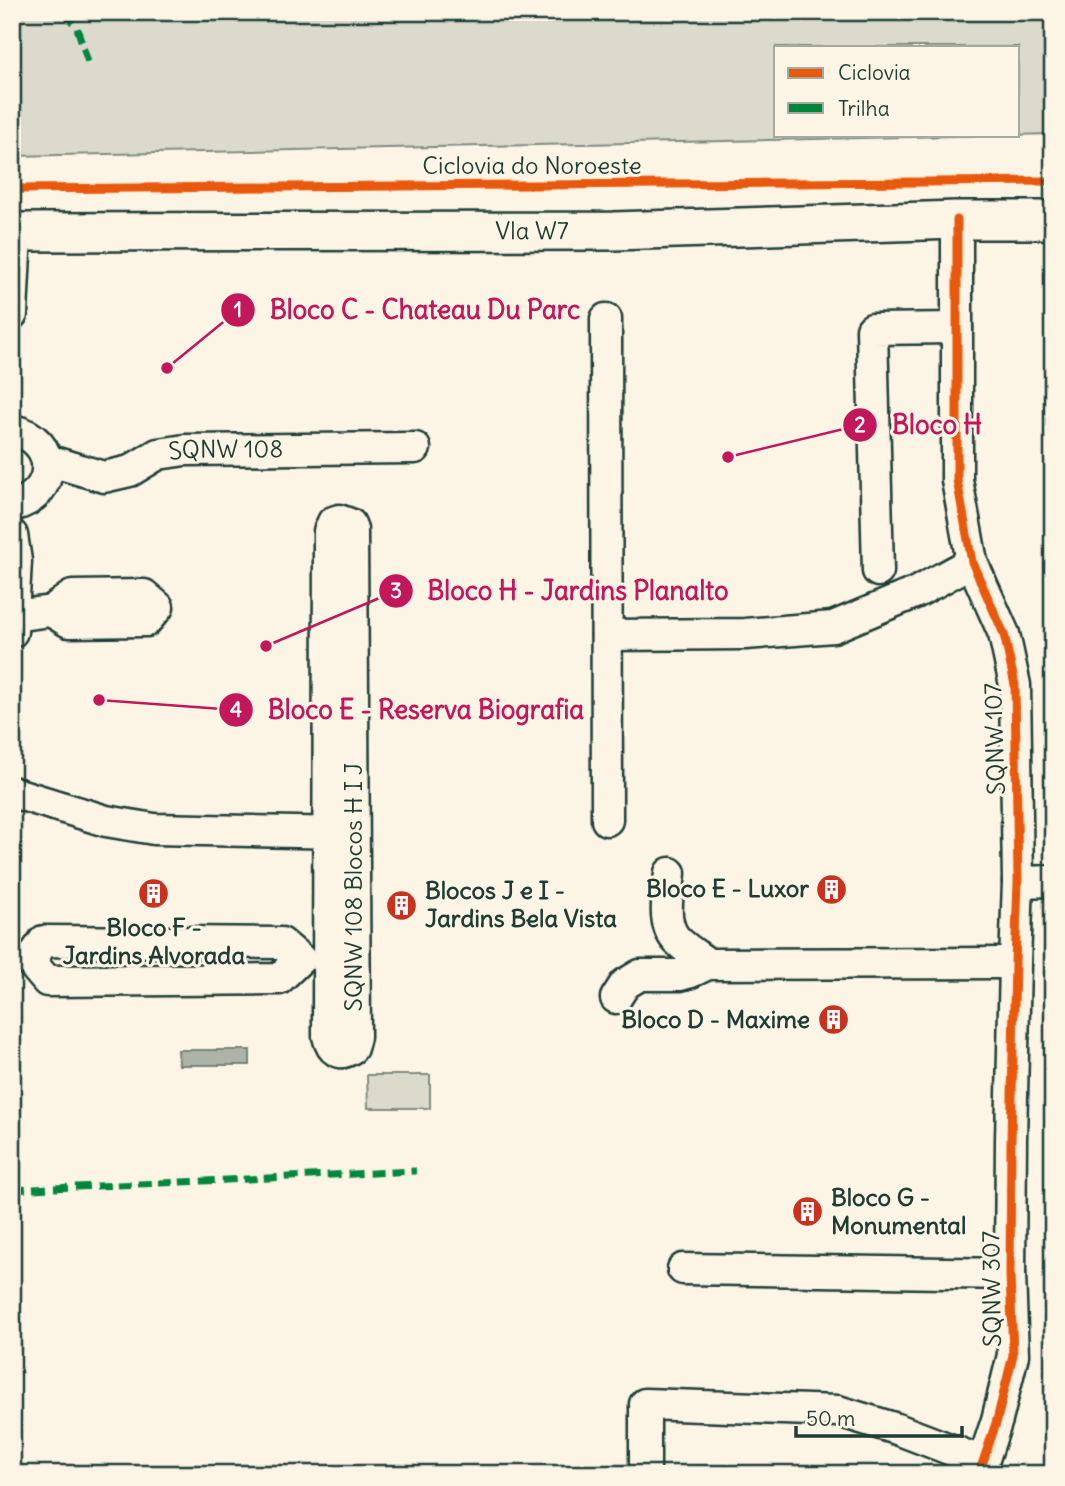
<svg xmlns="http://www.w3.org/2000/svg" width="1065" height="1486" font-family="Delius,sans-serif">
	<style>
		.green { fill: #dcdacc; stroke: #7e8c80; stroke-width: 2; fill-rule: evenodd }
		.water { fill: #aeb3a7; stroke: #758479; stroke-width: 2 }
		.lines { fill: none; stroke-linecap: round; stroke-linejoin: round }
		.minor-casing { stroke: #1f3d34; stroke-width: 35 }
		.major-casing { stroke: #1f3d34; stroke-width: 42 }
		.minor { stroke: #fcf5e5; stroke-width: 30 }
		.major { stroke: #fcf5e5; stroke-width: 37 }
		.quiet { stroke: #00873e; stroke-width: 7; stroke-dasharray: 14 7; stroke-linecap: butt }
		.cycleway-casing { stroke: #fcf5e5; stroke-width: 13 }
		.cycleway { stroke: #e8590c; stroke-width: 9 }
		.labels { text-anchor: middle; stroke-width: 6; stroke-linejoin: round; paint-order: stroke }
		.street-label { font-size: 24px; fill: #1f3d34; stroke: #fcf5e5 }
		.poi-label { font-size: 24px; font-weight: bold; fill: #1f3d34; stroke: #fcf5e5; text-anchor: end }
		.leader { fill: none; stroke: #c2185b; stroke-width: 2.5 }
		.callout-dot { fill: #c2185b; stroke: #fcf5e5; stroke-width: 2.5 }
		.mark-label { font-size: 21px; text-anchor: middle; font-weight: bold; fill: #fff }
		.callout-label { font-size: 26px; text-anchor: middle; font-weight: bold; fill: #c2185b; stroke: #fcf5e5; stroke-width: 6; stroke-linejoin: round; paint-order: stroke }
	</style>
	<rect width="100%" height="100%" fill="#fcf5e5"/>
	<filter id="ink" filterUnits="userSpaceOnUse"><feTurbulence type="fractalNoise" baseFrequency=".0143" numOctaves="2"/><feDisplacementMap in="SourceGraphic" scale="14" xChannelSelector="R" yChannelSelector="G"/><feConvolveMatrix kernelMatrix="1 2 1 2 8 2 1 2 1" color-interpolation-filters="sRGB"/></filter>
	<g filter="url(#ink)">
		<!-- green -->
		<g class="green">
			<path d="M12,12H1053V134L12,156ZM776,47H1018V135H776Z"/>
			<path d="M367,1075H430V1108H368Z"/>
		</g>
		<!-- water -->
		<path class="water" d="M178,1050H250V1065H179Z"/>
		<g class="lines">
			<defs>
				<g id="minor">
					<path d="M957,220V480L972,562L1004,634L1015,685L1018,882L1015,963L1011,1140L1010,1274L1013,1355L997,1420L979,1474"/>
					<path d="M12,314L16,232"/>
					<path d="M606,319L607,820"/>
					<path d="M12,430C59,439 59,495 12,506"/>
					<path id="s1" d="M47,460L104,477L130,471L158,454L185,450L415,448"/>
					<path d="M339,520L350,524L352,529L355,1037L352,1048C339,1057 331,1050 328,1036L329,531L333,522Z"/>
					<path d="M12,535L16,561L12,632"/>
					<path d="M878,571L872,329L957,328"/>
					<path d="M13,616L51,611L72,596L144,595L158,607L146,621L69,622L51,611"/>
					<path d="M607,635L745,634L833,627L917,592L972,562"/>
					<path d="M12,792L106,821L154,829L346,833"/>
					<path d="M670,873C668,895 660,927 680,943C689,951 699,957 708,964"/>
					<path d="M1018,882L1053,881"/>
					<path d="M44,941L281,943L300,959L279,979L47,981L30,961Z"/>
					<path d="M616,998L625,984L640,975H680L691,972L708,964L1015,963"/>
					<path d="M683,1269L1010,1274"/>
					<path d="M645,1474V1404L838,1411L897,1429L983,1462"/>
				</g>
				<g id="major">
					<path id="s2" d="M12,232L613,231L957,220H1053"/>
				</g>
			</defs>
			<!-- minor casing -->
			<use href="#minor" class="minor-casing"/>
			<!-- major casing -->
			<use href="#major" class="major-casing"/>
			<!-- minor -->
			<use href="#minor" class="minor"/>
			<!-- major -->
			<use href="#major" class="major"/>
			<!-- quiet -->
			<g class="quiet">
				<path d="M64,12L77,28L88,62"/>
				<path d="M12,1190L416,1171"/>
			</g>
			<defs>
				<g id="cycleway">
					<path d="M12,189L1053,181"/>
					<path d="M957,220V480L972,562L1004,634L1015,685L1018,882L1015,963L1011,1140L1010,1274L1013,1355L997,1420L979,1474"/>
				</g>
			</defs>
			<!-- cycleway casing -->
			<use href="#cycleway" class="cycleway-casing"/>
			<!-- cycleway -->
			<use href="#cycleway" class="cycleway"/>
		</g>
	</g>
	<!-- icons -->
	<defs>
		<symbol id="building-disc" viewBox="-11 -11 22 22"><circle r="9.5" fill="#c8321e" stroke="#fcf5e5"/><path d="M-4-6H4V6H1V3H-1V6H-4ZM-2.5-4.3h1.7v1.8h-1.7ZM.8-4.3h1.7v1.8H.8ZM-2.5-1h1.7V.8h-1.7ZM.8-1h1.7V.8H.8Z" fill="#fff"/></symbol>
	</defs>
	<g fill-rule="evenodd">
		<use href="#building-disc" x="814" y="872" width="35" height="35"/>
		<use href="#building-disc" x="136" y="876" width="35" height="35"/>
		<use href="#building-disc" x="384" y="888" width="35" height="35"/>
		<use href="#building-disc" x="816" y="1002" width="35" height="35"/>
		<use href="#building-disc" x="790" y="1194" width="35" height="35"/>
	</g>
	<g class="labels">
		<!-- street labels -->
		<g class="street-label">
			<text x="532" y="174">Ciclovia do Noroeste</text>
			<text dy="8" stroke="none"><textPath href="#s2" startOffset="520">Vla W7</textPath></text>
			<text dy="8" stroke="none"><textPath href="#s1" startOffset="187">SQNW 108</textPath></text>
			<text transform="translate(995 739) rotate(-92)" y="8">SQNW 107</text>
			<text transform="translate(354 887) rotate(-90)" y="8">SQNW 108 Blocos H I J</text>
			<text transform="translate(992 1289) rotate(-91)" y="8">SQNW 307</text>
		</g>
		<!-- poi labels -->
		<g class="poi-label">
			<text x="809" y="897">Bloco E - Luxor</text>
			<text x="425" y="899" text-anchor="start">Blocos J e I -<tspan x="425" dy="28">Jardins Bela Vista</tspan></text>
			<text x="154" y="936" text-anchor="middle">Bloco F -<tspan x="154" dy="28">Jardins Alvorada</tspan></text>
			<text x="810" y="1028">Bloco D - Maxime</text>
			<text x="831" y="1206" text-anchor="start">Bloco G -<tspan x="831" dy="28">Monumental</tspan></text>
		</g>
	</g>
	<!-- callouts -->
	<path class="leader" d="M167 368L238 310M728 457L860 425M266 646L396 591M99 700L236 710"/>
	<g class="callout-dot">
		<circle cx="167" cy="368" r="7"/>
		<circle cx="728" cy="457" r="7"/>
		<circle cx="266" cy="646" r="7"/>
		<circle cx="99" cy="700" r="7"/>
		<circle cx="238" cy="310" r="18"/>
		<circle cx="860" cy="425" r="18"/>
		<circle cx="396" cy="591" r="18"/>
		<circle cx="236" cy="710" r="18"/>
	</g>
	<g class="mark-label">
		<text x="238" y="317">1</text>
		<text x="860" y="432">2</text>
		<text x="396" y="598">3</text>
		<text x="236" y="717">4</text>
	</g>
	<g class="callout-label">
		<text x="425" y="319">Bloco C - Chateau Du Parc</text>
		<text x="937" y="434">Bloco H</text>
		<text x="578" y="600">Bloco H - Jardins Planalto</text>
		<text x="426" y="719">Bloco E - Reserva Biografia</text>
	</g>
	<!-- margin -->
	<rect width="1065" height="1486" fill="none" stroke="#fcf5e5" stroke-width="42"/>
	<rect x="21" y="21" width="1023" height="1444" fill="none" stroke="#1f3d34" stroke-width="2.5" filter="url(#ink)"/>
	<!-- legend -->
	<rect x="774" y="46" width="245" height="91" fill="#fcf5e5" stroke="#a4ab9e" stroke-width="2"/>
	<rect x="788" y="68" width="35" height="10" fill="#e8590c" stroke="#a4ab9e" stroke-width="2"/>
	<text x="838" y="80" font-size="21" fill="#1f3d34">Ciclovia</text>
	<rect x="788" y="103" width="35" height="10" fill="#00873e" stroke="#a4ab9e" stroke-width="2"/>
	<text x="838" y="116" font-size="21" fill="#1f3d34">Trilha</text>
	<!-- scale -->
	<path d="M796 1426v10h166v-10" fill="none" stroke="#1f3d34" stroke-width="3.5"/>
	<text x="806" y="1426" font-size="21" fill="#1f3d34" stroke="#fcf5e5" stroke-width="5" paint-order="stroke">50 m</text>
</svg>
